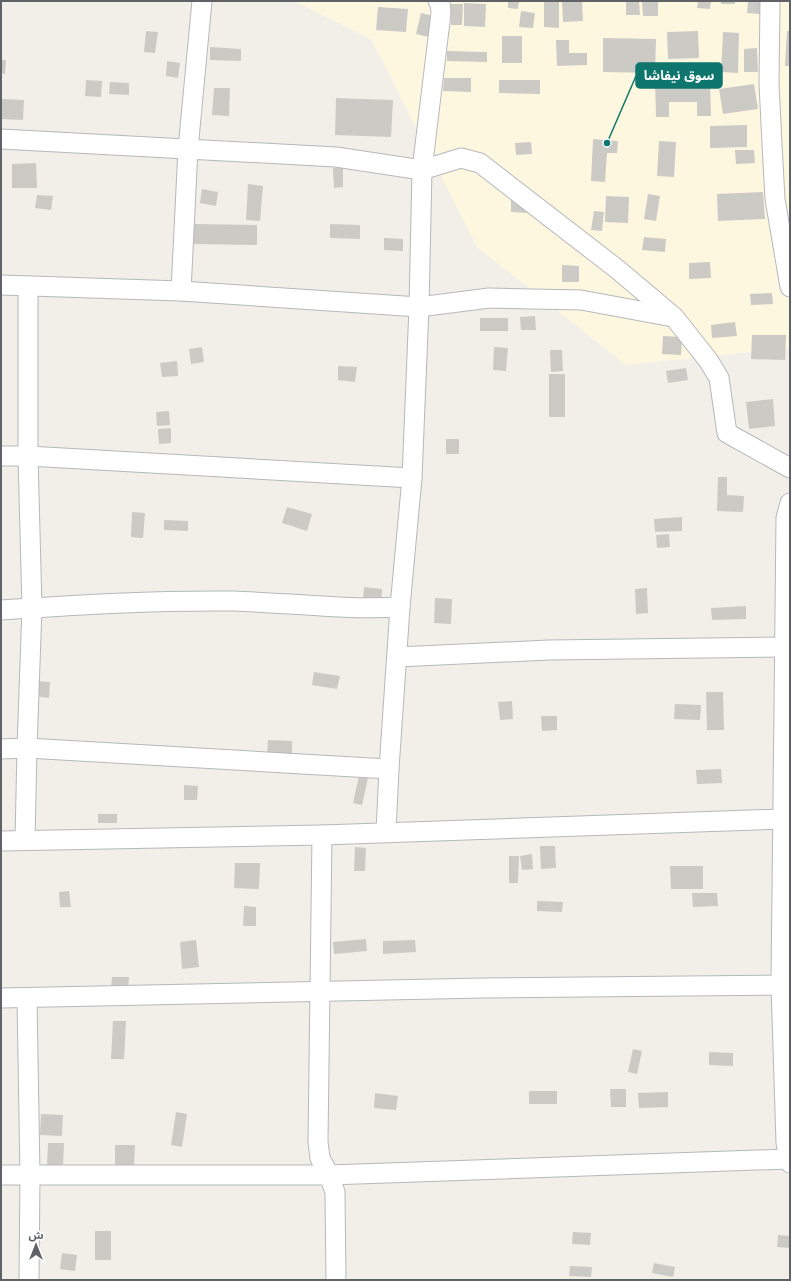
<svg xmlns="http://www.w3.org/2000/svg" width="791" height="1281" font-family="Quicksand,'Noto Sans Arabic',sans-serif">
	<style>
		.commercial { fill: #fef7e0 }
		.building { fill: #cccac5 }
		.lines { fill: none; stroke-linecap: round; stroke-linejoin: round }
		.street-casing { stroke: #b5b8bc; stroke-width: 21 }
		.street { stroke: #fff; stroke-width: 19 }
		.leader { fill: none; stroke: #0f766e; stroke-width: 1.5 }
		.callout-dot { fill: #0f766e; stroke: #fff; stroke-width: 1.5 }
		.callout { fill: #0f766e; stroke: #0f766e; stroke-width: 1.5 }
		.callout-label { font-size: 13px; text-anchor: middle; font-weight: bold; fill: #fff }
	</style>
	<rect width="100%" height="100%" fill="#f1efe8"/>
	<!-- commercial -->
	<path class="commercial" d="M294,1H790V348L626,365L477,247L371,39Z"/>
	<!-- building -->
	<g class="building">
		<path d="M508,1H519L518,9L508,8Z"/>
		<path d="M544,1H559V28L544,27Z"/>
		<path d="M562,1H582L583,21L563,22Z"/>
		<path d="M626,1H639L640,15H626Z"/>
		<path d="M642,1H658V16H643Z"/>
		<path d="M698,1H711L710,9L697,8Z"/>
		<rect x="721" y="1" width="14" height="3"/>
		<path d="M748,1H760V14L747,13Z"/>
		<path d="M464,3L486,4L485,27L464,26Z"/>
		<path d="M451,4H463L462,25H451Z"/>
		<path d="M378,7L408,9L406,32L376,30Z"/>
		<path d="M521,11L535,13L533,28L519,27Z"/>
		<path d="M421,13L438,17L433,38L416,34Z"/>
		<path d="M146,31L158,32L155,53L144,52Z"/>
		<path d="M698,31L699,58L668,59L667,32Z"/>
		<path d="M787,31H790V66H785Z"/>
		<path d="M723,32L739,33L738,73L721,72Z"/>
		<rect x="502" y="36" width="20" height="27"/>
		<path d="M603,38L656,39L655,73L603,72Z"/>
		<path d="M556,40H569V53H587V65L557,66Z"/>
		<path d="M210,47L241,49V61L210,60Z"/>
		<path d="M757,48L758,72H744V49Z"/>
		<path d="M447,51L487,52V62L447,61Z"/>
		<path d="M1,60H6L5,74L1,73Z"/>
		<path d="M167,61L180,63L178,78L166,76Z"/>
		<path d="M444,78H471V92L443,91Z"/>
		<path d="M86,80L102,81L101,97L85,96Z"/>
		<path d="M499,80H540V94L499,93Z"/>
		<path d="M110,82L129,83V95L109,94Z"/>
		<path d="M655,82H710L711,116H697V102H669V117H656Z"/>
		<path d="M754,84L758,109L723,114L719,89Z"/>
		<path d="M214,88H230L229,116L212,115Z"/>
		<path d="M336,98L393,100L391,137L335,135Z"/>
		<path d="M1,99L24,100L23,120L1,119Z"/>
		<path d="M747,125V147L710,148V126Z"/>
		<path d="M593,139L618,141L617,153H607L605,182L591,181Z"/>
		<path d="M659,141L676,142L674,177L657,176Z"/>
		<path d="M531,142L532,154L516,155L515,143Z"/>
		<path d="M735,150H754L755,163L736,164Z"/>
		<path d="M36,163L37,188H12V164Z"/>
		<path d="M333,168H343V187L334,188Z"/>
		<path d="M248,184L263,186L260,221L246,220Z"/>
		<path d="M202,189L218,192L216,206L200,203Z"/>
		<path d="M763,192L765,219L718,221L717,194Z"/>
		<path d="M648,194L660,196L656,221L644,219Z"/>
		<path d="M37,195L53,196L51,210L35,208Z"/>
		<path d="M606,196L629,197L628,223L605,222Z"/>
		<path d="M511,200L528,201V213L511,212Z"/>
		<path d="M594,211L604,212L602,231L591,230Z"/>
		<path d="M194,224L257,225V245L194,244Z"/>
		<path d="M330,224L360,225V239L330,238Z"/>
		<path d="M644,237L666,239L665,252L642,250Z"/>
		<path d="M384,238L403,239V251L384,250Z"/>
		<path d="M710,262L711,278L689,279V263Z"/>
		<path d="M562,265L579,266V282H562Z"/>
		<path d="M772,293L773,304L751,305L750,294Z"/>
		<path d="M535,316L536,330H521L520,317Z"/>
		<rect x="480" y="318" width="28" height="13"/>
		<path d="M735,322L737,336L712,338L711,325Z"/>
		<path d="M752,335H786L785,360L751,359Z"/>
		<path d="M663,336L682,337L681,355L662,354Z"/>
		<path d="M202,347L204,362L191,364L189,349Z"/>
		<path d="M494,347L508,348L506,371L493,370Z"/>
		<path d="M550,350H562L563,371L551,372Z"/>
		<path d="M177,361L178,376L162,377L160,363Z"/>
		<path d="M338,366L357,367L355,382L338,380Z"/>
		<path d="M686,368L688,380L668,383L666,371Z"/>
		<rect x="549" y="374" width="16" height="43"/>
		<path d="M773,399L775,426L749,429L746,402Z"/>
		<path d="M169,411L170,425L157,426L156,412Z"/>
		<path d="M171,428V443L159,444L158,429Z"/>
		<rect x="446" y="439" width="13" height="15"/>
		<path d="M718,477H727V495L744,496L743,512L717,511Z"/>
		<path d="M287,507L312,514L307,531L282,523Z"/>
		<path d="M132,512L145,513L143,538L131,537Z"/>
		<path d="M682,517V531L655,532L654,519Z"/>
		<path d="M164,520L188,521V531L164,530Z"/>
		<path d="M669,534L670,547L657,548L656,535Z"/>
		<path d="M364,587L382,589L381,603L363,601Z"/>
		<path d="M647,588L648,613L636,614L635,589Z"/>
		<path d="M435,598L452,599L451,624L434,623Z"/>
		<path d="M746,606V619L712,620L711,608Z"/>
		<path d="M314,672L340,676L337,689L312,685Z"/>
		<path d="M36,681L50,682L49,698L35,696Z"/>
		<path d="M706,692H723L724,730H707Z"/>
		<path d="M512,701L513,719L500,720L498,702Z"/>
		<path d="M675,704L701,705L700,720L674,719Z"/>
		<path d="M541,716H557V730L542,731Z"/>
		<path d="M268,740L292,741V754H267Z"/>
		<path d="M721,769L722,783L697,784L696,770Z"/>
		<path d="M359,776L368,778L362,805L353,803Z"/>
		<path d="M184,785L198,786L197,800H184Z"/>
		<rect x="98" y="814" width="19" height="9"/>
		<path d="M540,846H555L556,868L541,869Z"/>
		<path d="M355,847L366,848L365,871H354Z"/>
		<path d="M532,854L533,869L522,870L520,856Z"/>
		<path d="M509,856H519L518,883H509Z"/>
		<path d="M235,863H260L259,889L234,888Z"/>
		<path d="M670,866H703V889H671Z"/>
		<path d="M69,891L71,907H60L59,892Z"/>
		<path d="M692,893H717L718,906L693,907Z"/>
		<path d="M537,901L563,902L562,912L537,911Z"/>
		<path d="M244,906L256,907V926H243Z"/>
		<path d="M366,939L367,951L334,954L333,942Z"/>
		<path d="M196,940L199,967L182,969L180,942Z"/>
		<path d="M415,940L416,952L383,954V941Z"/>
		<path d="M112,977H129L128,990L111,989Z"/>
		<path d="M113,1021H126L124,1059H111Z"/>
		<path d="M633,1049L642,1051L637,1074L628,1072Z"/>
		<path d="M709,1052L733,1053V1066L709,1065Z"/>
		<path d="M610,1089H626V1107H611Z"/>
		<rect x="529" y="1091" width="28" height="13"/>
		<path d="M668,1092V1107L639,1108L638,1093Z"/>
		<path d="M375,1093L398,1096L396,1110L374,1108Z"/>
		<path d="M176,1112L187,1114L182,1147L171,1145Z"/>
		<path d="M41,1114L63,1115L62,1136L40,1135Z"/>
		<path d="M48,1143H64L63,1167H47Z"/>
		<path d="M115,1145H135L134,1165H115Z"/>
		<rect x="95" y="1231" width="16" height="29"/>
		<path d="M573,1232L591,1233L590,1245L572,1244Z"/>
		<path d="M778,1235L790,1236V1248L777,1247Z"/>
		<path d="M62,1253L77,1255L75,1271L60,1269Z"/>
		<path d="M654,1263L675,1267L673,1277L652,1273Z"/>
		<path d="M570,1266L592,1267L591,1277L569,1276Z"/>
	</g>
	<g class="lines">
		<defs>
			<g id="street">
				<path d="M770,1L769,84L772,144L775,199L790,287"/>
				<path d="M1,139L336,157L422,170L461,158L480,163L617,269L674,317L708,360L719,378L727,433L790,468"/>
				<path d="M1,285L181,291L419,307L489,298L581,300L673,317"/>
				<path d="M181,291L188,149L202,1"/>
				<path d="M1,456H28L412,478"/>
				<path d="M790,503L786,518L781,985L786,1143L790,1163"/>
				<path d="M1,610C78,605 156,600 234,601C289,603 345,610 400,607"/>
				<path d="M397,657L549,650L786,647"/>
				<path d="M1,749L27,748L389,769"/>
				<path d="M386,832L389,769L400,607L412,478L419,307L422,170L441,13L440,2L438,1"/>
				<path d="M322,835L318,1142L320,1158L329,1175L335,1192L336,1280"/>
				<path d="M25,840L27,748L32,608L28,456V286"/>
				<path d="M1,841L322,835L782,819L790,817"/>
				<path d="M1,998L484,988L790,985"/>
				<path d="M27,998L30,1175L29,1280"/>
				<path d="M1,1175H329L788,1159"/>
			</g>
		</defs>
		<!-- street casing -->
		<use href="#street" class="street-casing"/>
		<!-- street -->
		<use href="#street" class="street"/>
	</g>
	<!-- callouts -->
	<path class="leader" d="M607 143L636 76"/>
	<circle class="callout-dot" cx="607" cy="143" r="4"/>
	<rect class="callout" x="636" y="63" width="86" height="25" rx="4"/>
	<g class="callout-label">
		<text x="679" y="80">سوق نيفاشا</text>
	</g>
	<!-- border -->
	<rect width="791" height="1281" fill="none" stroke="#5f6368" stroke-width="4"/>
	<!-- north arrow -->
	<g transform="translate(36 1245)" stroke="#ffffff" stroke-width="3" paint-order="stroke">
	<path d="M0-3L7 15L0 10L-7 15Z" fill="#5f6368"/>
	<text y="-6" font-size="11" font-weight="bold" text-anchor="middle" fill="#5f6368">ش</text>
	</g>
</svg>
